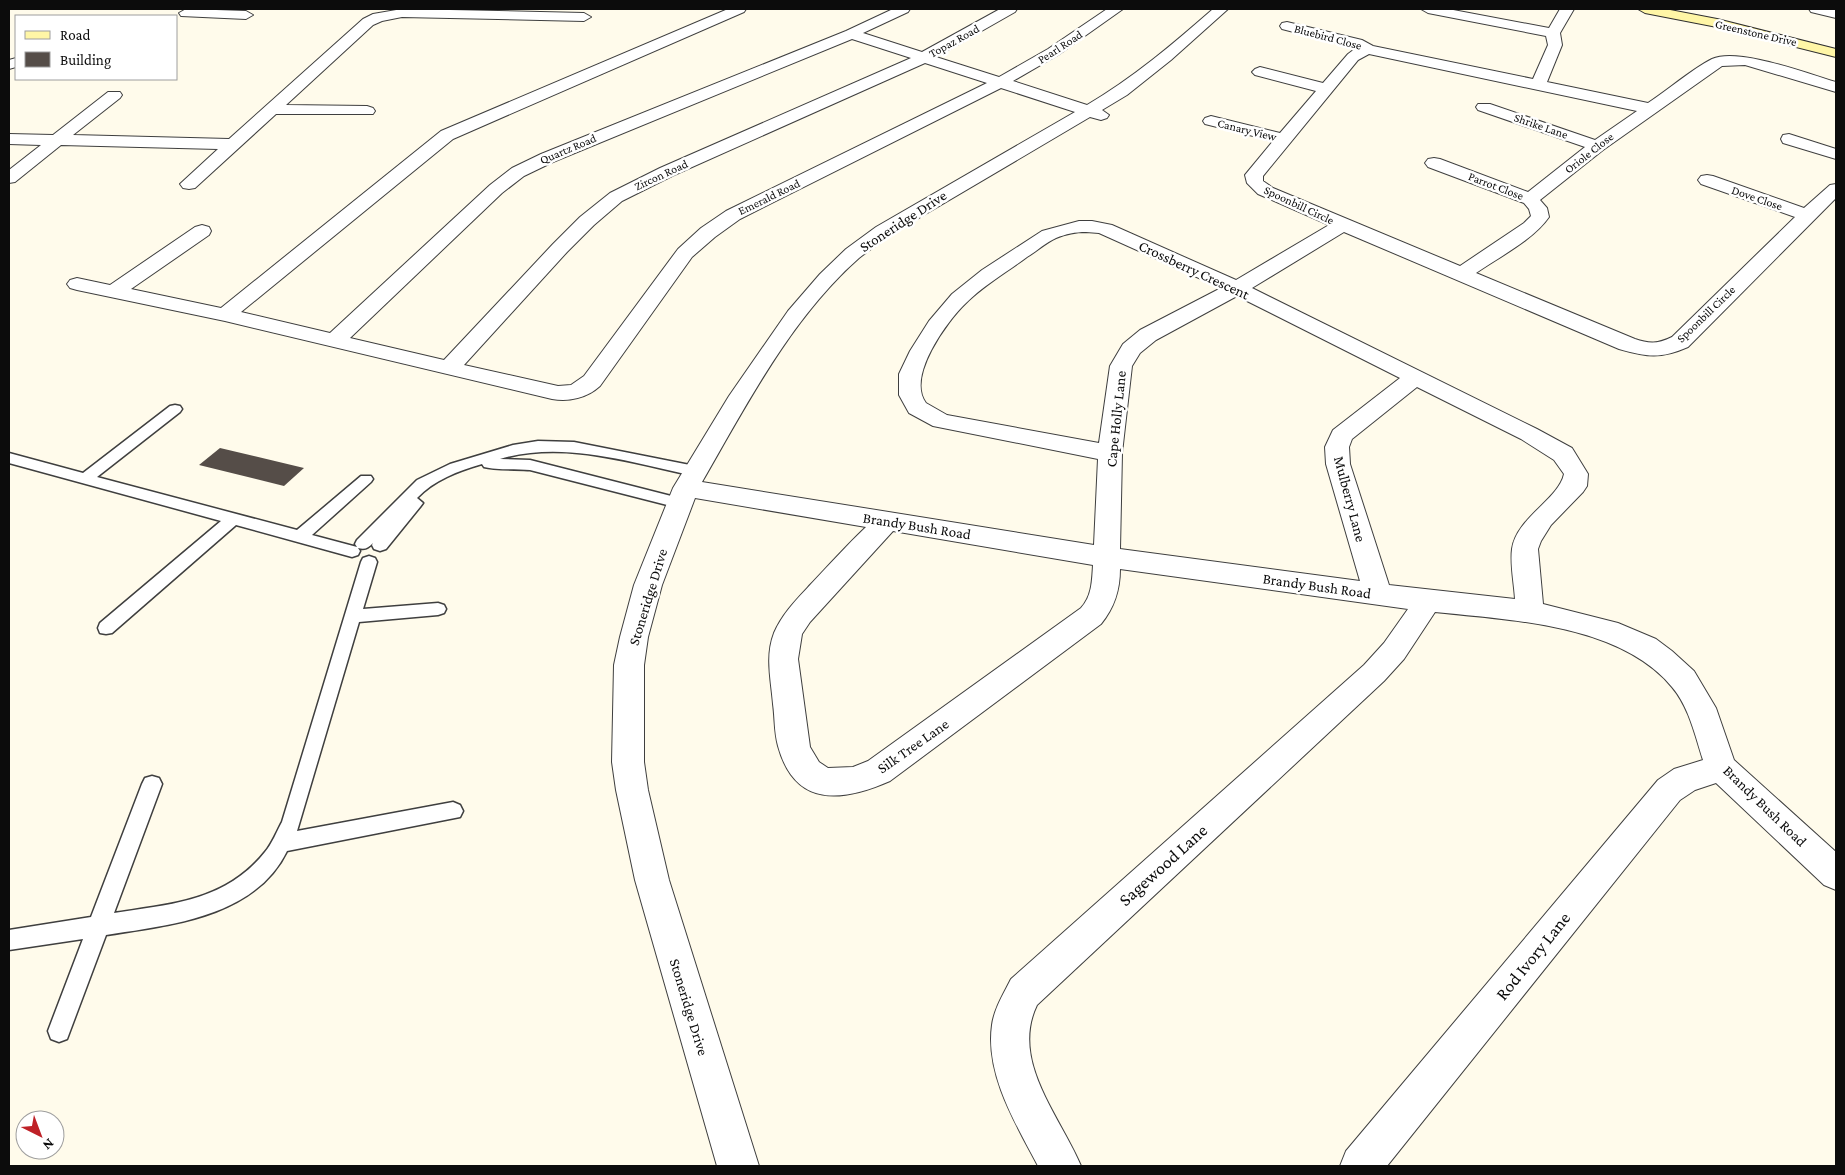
<svg xmlns="http://www.w3.org/2000/svg" width="1845" height="1175" font-family="'Crimson Pro',serif">
	<style>
		.building { fill: #554d48 }
		.lines { fill: none; stroke-linecap: round; stroke-linejoin: round }
		.lane-casing { stroke: #3f3f3f; stroke-width: 3 }
		.street-casing { stroke: #3f3f3f; stroke-width: 2 }
		.secondary-casing { stroke: #2e2e2e; stroke-width: 2 }
		.lane { fill: #fff; fill-rule: evenodd }
		.street { fill: #fff; fill-rule: evenodd }
		.secondary { fill: #fff6a6; fill-rule: evenodd }
		.labels { text-anchor: middle; stroke-width: 5; stroke-linejoin: round; paint-order: stroke }
		.far-street-label { font-size: 12px; fill: #0c0c0c; stroke: #fff }
		.street-label { font-size: 15px; fill: #0c0c0c; stroke: #fff }
		.near-street-label { font-size: 18px; fill: #0c0c0c; stroke: #fff }
	</style>
	<rect width="100%" height="100%" fill="#fffbeb"/>
	<!-- building -->
	<path class="building" d="M220,448L304,468L284,486L199,465Z"/>
	<g class="lines">
		<defs>
			<g id="lane">
				<path d="M175,405L180,406L182,409L180,412L97,477L297,530L361,476H371L373,479L371,482L312,535L357,547L355,544L357,540L417,480L450,464L513,445L538,441L574,442L695,466L700,468L702,471L700,474L695,476C632,463 564,440 500,459L530,460L679,498L684,499L687,503L684,507L679,508L530,470C517,469 495,470 484,467L482,464C458,471 434,480 417,498L423,503L420,507L386,549L380,551L374,549L372,545L373,543C368,548 365,550 358,548L360,551L358,555L352,557L236,525L112,633L106,634L100,633L98,628L100,623L221,521L9,463V453L83,473L170,406Z"/>
				<path d="M369,556L375,558L377,562L363,609L438,603L444,605L446,609L444,613L438,615L359,622L297,831L453,802L460,805L463,811L460,817L287,851C255,917 171,925 106,935L67,1039L59,1042L51,1039L48,1031L83,939L9,950V930L91,917L142,784L145,778L152,776L159,778L162,784L114,913C172,904 226,901 265,852C272,844 277,831 282,822L361,562L363,558Z"/>
			</g>
			<g id="street">
				<path d="M186,9L246,11L253,15L246,19L181,16L179,13Z"/>
				<path d="M402,9L584,13L591,17L584,21L402,17L382,21L373,25L286,105L367,106L373,108L375,111L373,114H276L195,188L189,189L183,188L180,184L218,149L61,145L15,182L9,183V170L41,145L9,144V134L53,135L108,92H120L122,95L120,98L73,135L229,139L363,19L373,14Z"/>
				<path d="M728,9H746L744,12L453,139L241,312L330,333L490,185L512,168L541,154L846,31L893,9H910L908,12L863,33L922,52L1000,9H1017L1015,12L936,57L999,77L1048,49L1107,9H1123L1058,55L1013,81L1087,105C1133,78 1173,44 1213,9H1228L1171,60L1127,95L1102,110L1109,115L1107,118L1101,120L1090,117L890,235C880,243 869,250 859,258C791,318 747,404 702,482L1094,545L1098,459L933,426L909,413L899,395V374L910,351L929,321L952,294L982,270L1042,231L1079,221H1092L1112,225L1236,280L1329,225L1258,194L1247,183L1245,175L1273,141L1205,124L1203,121L1205,118L1211,116L1280,133L1316,91L1255,75L1252,72L1255,69L1260,67L1323,83L1348,54L1356,48L1282,29L1280,26L1282,23L1287,22L1362,40L1373,46L1533,79L1548,45L1546,36L1428,13L1421,9H1448L1549,28L1560,9H1574L1560,33L1562,45L1547,82L1648,103C1668,90 1692,69 1712,59C1738,47 1808,74 1836,82V92L1745,65L1722,66L1603,150L1540,200L1547,208L1549,217C1533,240 1499,257 1476,273L1635,339C1649,344 1658,344 1672,337L1795,217L1701,184L1698,180L1701,176L1707,175L1713,176L1804,208L1830,185L1836,184V198L1688,347C1661,359 1647,357 1619,349L1344,232L1252,288L1537,429L1572,448L1588,474L1587,486L1583,492L1551,525L1541,541L1538,549L1543,604L1618,623L1656,639L1672,651L1694,671L1716,708L1734,760L1836,852V890L1824,885L1716,783L1695,790L1680,800L1387,1166H1340L1346,1151L1658,780L1674,769L1703,760C1695,735 1689,707 1672,687C1620,624 1510,620 1435,612L1404,659L1384,681L1037,1005C1010,1061 1060,1116 1081,1166H1038C1016,1124 985,1074 992,1025C994,1009 1004,993 1011,979L1364,665L1384,643L1408,609L1120,569C1120,589 1115,607 1101,624L890,781C842,802 795,808 778,746C774,732 775,718 773,704C771,680 765,656 774,633C782,614 797,599 811,584C829,565 847,545 866,527L695,498L662,585L648,637L644,665V762L648,790L669,880L759,1166H717L635,880L616,790L612,762L614,665L620,637L634,585L673,488L729,396L788,311L820,274L846,249L876,227L1075,112L1001,88L740,219L715,237L692,257L600,386C587,398 569,402 552,399L225,321L77,290L70,288L67,284L70,280L77,278L110,285L195,227L202,225L209,227L211,231L209,235L131,289L221,308L441,131ZM852,39L911,58L660,168L610,193L580,217L553,244L444,360L350,338L502,193L524,176L553,162ZM1369,54L1637,111L1595,140L1490,104H1478L1476,107L1478,110L1585,147L1528,192L1440,159L1434,158L1428,159L1425,163L1428,167L1524,203L1529,209L1531,216L1524,223L1460,266L1273,188L1263,181V176L1358,60ZM925,63L987,83L726,211L701,228L678,249L584,376L571,385L558,386L464,365L567,252L594,225L622,201L672,176ZM1086,232L1099,233L1221,288L1140,330L1123,344L1110,366L1099,443L947,415L926,403C906,377 947,321 966,303C984,285 1007,272 1027,257C1037,251 1045,243 1056,238C1066,234 1075,232 1086,232ZM1237,296L1400,378L1333,430L1325,447L1326,464L1360,581L1120,549L1122,453L1132,366L1140,353L1156,340ZM1417,387L1521,439L1554,460L1564,474C1559,499 1516,518 1512,549C1510,564 1514,583 1515,599L1389,585L1350,464L1349,447L1352,439ZM893,531L1093,565C1092,581 1092,596 1081,608L868,761L853,767L828,768L819,762L810,747L798,659L802,634L810,622Z"/>
				<path d="M1809,9L1836,10V18L1811,12Z"/>
				<path d="M16,58V67L9,69V60Z"/>
				<path d="M1789,134L1836,149V159L1783,143L1781,139L1783,135Z"/>
			</g>
			<path id="secondary" d="M1638,9H1665L1717,19L1836,49V57L1717,27L1645,13Z"/>
		</defs>
		<!-- lane casing -->
		<use href="#lane" class="lane-casing"/>
		<!-- street casing -->
		<use href="#street" class="street-casing"/>
		<!-- secondary casing -->
		<use href="#secondary" class="secondary-casing"/>
		<!-- lane -->
		<use href="#lane" class="lane"/>
		<!-- street -->
		<use href="#street" class="street"/>
		<!-- secondary -->
		<use href="#secondary" class="secondary"/>
	</g>
	<g class="labels">
		<!-- far-street labels -->
		<g class="far-street-label">
			<text transform="translate(1756 33) rotate(13)" y="4">Greenstone Drive</text>
			<text transform="translate(1328 37) rotate(15)" y="4">Bluebird Close</text>
			<text transform="translate(954 41) rotate(-29)" y="4">Topaz Road</text>
			<text transform="translate(1060 47) rotate(-33)" y="4">Pearl Road</text>
			<text transform="translate(1541 126) rotate(19)" y="4">Shrike Lane</text>
			<text transform="translate(1247 130) rotate(14)" y="4">Canary View</text>
			<text transform="translate(568 149) rotate(-23)" y="4">Quartz Road</text>
			<text transform="translate(1589 153) rotate(-38)" y="4">Oriole Close</text>
			<text transform="translate(661 175) rotate(-25)" y="4">Zircon Road</text>
			<text transform="translate(1496 186) rotate(21)" y="4">Parrot Close</text>
			<text transform="translate(769 197) rotate(-26)" y="4">Emerald Road</text>
			<text transform="translate(1757 198) rotate(19)" y="4">Dove Close</text>
			<text transform="translate(1299 205) rotate(25)" y="4">Spoonbill Circle</text>
			<text transform="translate(1706 314) rotate(-44)" y="4">Spoonbill Circle</text>
		</g>
		<!-- street labels -->
		<g class="street-label">
			<text transform="translate(903 221) rotate(-33)" y="5">Stoneridge Drive</text>
			<text transform="translate(1194 270) rotate(25)" y="5">Crossberry Crescent</text>
			<text transform="translate(1116 419) rotate(-84)" y="5">Cape Holly Lane</text>
			<text transform="translate(1350 499) rotate(75)" y="5">Mulberry Lane</text>
			<text transform="translate(917 526) rotate(9)" y="5">Brandy Bush Road</text>
			<text transform="translate(1317 586) rotate(8)" y="5">Brandy Bush Road</text>
			<text transform="translate(648 597) rotate(-73)" y="5">Stoneridge Drive</text>
			<text transform="translate(913 746) rotate(-35)" y="5">Silk Tree Lane</text>
			<text transform="translate(1765 806) rotate(44)" y="5">Brandy Bush Road</text>
			<text transform="translate(689 1007) rotate(73)" y="5">Stoneridge Drive</text>
		</g>
		<!-- near-street labels -->
		<g class="near-street-label">
			<text transform="translate(1163 865) rotate(-42)" y="6">Sagewood Lane</text>
			<text transform="translate(1533 956) rotate(-51)" y="6">Rod Ivory Lane</text>
		</g>
	</g>
	<!-- border -->
	<rect width="1845" height="1175" fill="none" stroke="#0c0c0c" stroke-width="20"/>
	<!-- legend -->
	<rect x="15" y="15" width="162" height="65" fill="#ffffff" stroke="#9e9e9e"/>
	<rect x="25" y="31" width="25" height="8" fill="#fff6a6" stroke="#9e9e9e"/>
	<text x="60" y="40" font-size="15" fill="#0c0c0c">Road</text>
	<rect x="25" y="52" width="25" height="15" fill="#554d48" stroke="#9e9e9e"/>
	<text x="60" y="65" font-size="15" fill="#0c0c0c">Building</text>
	<!-- north arrow -->
	<g transform="translate(40 1135) rotate(138)"><circle r="24" fill="#ffffff" stroke="#9e9e9e"/>
	<path d="M0-4L9 19L0 12L-9 19Z" fill="#bf2127"/>
	<text y="-8" font-size="14" font-weight="bold" text-anchor="middle" fill="#0c0c0c">N</text>
	</g>
</svg>
